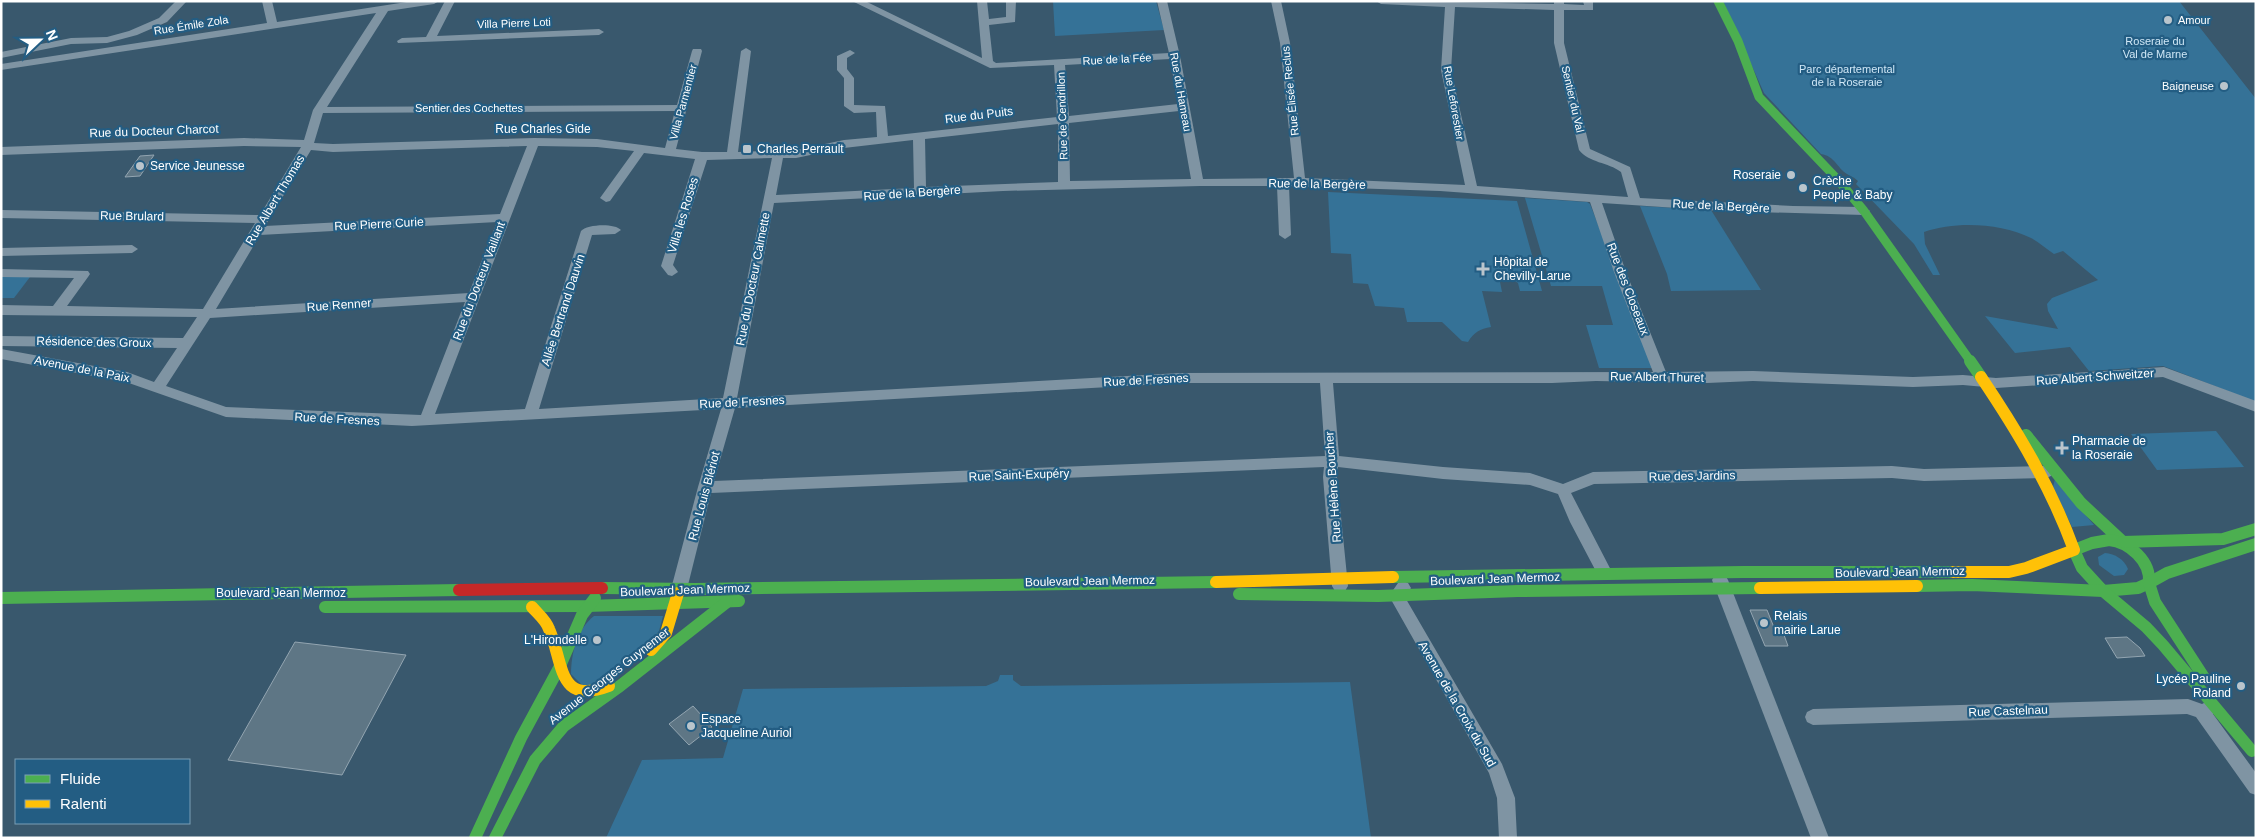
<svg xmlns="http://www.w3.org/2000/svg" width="2257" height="839" font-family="Helvetica,sans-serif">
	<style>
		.green { fill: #357297 }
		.building { fill: #5e7685; stroke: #93a5b1 }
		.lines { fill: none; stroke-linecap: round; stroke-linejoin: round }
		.street { fill: #7f94a3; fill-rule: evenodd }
		.fast-far1 { stroke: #4caf50; stroke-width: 9 }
		.fast { stroke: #4caf50; stroke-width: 12 }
		.slow { stroke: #ffc107; stroke-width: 12 }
		.jam { stroke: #c62828; stroke-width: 12 }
		.poi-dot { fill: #bac5cc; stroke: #235d83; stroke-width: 2 }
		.labels { text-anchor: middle; stroke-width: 4.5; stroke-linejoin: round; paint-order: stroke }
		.far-poi-label { font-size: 11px; fill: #fff; stroke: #235d83; text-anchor: start }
		.far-street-label { font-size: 11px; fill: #fff; stroke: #235d83 }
		.far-park-label { font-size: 11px; fill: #cfe7f6; stroke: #235d83 }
		.street-label { font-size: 12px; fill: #fff; stroke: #235d83 }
		.poi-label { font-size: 12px; fill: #fff; stroke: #235d83; text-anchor: start }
	</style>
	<rect width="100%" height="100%" fill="#39586d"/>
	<!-- green -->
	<g class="green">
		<path d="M1053,1H1156L1164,30L1055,36Z"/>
		<path d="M1723,1H2179L2256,99V402L2163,366L2089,371L2070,347L2015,353L1985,316L2058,329L2048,311L2047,304L2052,298L2098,280L2063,251L2054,254C2046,249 2039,242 2031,238C2000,223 1956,221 1924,232L1925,244L1940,275H1933L1914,244L1856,184L1858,181C1854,177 1852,177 1847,174C1837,168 1835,156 1821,154L1764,93Z"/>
		<path d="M1328,192L1517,201L1542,291H1520L1518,283C1511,278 1507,277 1500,282L1502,292L1482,291L1491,327C1480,329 1474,332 1468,342L1462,341L1442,322H1407L1404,308L1375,306L1368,284L1353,283L1351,254L1331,253Z"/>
		<path d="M1525,198L1587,202L1590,204L1654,368H1599L1586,325H1613L1602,286H1551Z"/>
		<path d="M1640,206L1711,210L1761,290L1671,291L1667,274Z"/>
		<path d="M1,277H30L14,298H1Z"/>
		<path d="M2216,431L2244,467L2157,470L2131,434Z"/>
		<path d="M2055,479L2094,525L2072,527L2053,487Z"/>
		<path d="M2105,553C2115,554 2124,559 2128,569L2124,575L2114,576L2099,565L2098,557Z"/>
		<path d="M594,616H663L658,635L606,682L584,687L571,674C571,654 577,629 594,616Z"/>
		<path d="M1000,675H1013V680L1021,686L1350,682L1371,838H606L642,760L723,758L743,689L986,686L998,681Z"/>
	</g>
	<!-- building -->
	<g class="building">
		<path d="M154,155L140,176L125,177L140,156Z"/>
		<path d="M1750,610H1767L1777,635H1784L1788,646H1765Z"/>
		<path d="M2127,637L2140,648L2145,656L2117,658L2105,638Z"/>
		<path d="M295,642L406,655L342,775L228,760Z"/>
		<path d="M693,706L712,727L689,745L669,724Z"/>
	</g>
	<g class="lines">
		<!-- street -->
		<g class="street">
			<path d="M176,1L186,2L167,22L137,35L107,43L71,44L1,58V52L71,38L107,37L129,31L159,18Z"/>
			<path d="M262,1H272L277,22L413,1H439L434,4L388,11L327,107L677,105L692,51L693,49H701L702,51L676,149L702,152H727L741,51L746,48L751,51L738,152L796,150L844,140L877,137L876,112L854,113L844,106V78L837,70V56L850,50L855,53L847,58V69L854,78V105L885,106L888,136L1057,117L1054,65L990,68L852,1H865L982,58L977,1H987L989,19L1006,17V1H1016L1015,22L989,25L993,61L996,63L1169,53L1157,1H1167L1180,56L1203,179L1294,178L1280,43L1271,1H1281L1290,43L1305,178L1465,185L1441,70L1445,7L1381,4L1376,1L1554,4V1H1564V4L1584,5L1583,1H1593V10H1564V43L1590,149L1630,167L1640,198L1793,206L1864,207L1870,211L1864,215L1722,211L1602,203L1626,272L1666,372L1753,371L1913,377L1963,375L1996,378L2164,367L2256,401V412L2163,377L1996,388L1963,385L1913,387L1753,381L1707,383L1596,381L1552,383H1333L1339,456L1443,467L1530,473L1563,484L1593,472L1892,466L1924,469L2046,466L2051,468L2053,472L2051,476L2046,478L1924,481L1892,478L1594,484L1571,493L1613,574L1610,579L1605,580L1600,579L1570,522L1558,494L1530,485L1443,479L1338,467L1337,477L1348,586L1345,591L1340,593L1335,591L1332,586L1323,477L1324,467L711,493L687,589L684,594L679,596L674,594L671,589L698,487L721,409L412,426L226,417L126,382L1,359V349L127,372L154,382L177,348L1,346V336L183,338L197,317L1,315V305L53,306L74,278L1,277V269L88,271L90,274L88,277L67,306L203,309L255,223L1,218V210L260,215L301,147L244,146L1,155V147L244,138L304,140L313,110L376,13L1,70V64L267,23ZM1455,7L1554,10V43L1579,150C1589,163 1608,162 1621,172L1628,197L1477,186L1451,70ZM1170,59L1178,104L1069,116L1065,65ZM675,111L665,148L597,139L534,138L333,144L314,143L323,113ZM1179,111L1191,179L1070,181L1069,123ZM1058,124V182L926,187L925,139ZM913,140L914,188L776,195L783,158H796L844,148ZM527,146L500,214L265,226L311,150L333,152ZM538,146L597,147L634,151L600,198L606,202L610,201L644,153L695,159L661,266L668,275L672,276L678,272L673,265L707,160L772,158L723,398L539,409L592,235L615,234L621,230C615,223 587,224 581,231L525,409L435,414ZM1200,186H1277L1279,235L1285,239L1291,235L1289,186L1440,191L1590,202L1614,272L1653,372L1180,373L737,398L774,203L1003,191ZM497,222L469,293L216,309L260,235ZM465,302L421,415L226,407L166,386L210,318ZM1180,383H1320L1325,456L714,481L735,408Z"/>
			<path d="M445,1H455L437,36L599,29L604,32L599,35L398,43L397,41L402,38L426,37Z"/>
			<path d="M132,245L138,249L132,253L1,256V248Z"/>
			<path d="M1720,573L1725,575L1728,580L1829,838H1811L1712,580L1715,575Z"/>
			<path d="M1403,581L1408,583L1411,588L1405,597L1406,599L1502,764L1515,798L1517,838H1499L1497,798L1489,773L1389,596L1398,583Z"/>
			<path d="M2188,699L2202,704L2208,701L2214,704L2216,709L2213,714L2256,773V795L2250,793L2196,717L2187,714L1813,725L1807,722L1805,717L1807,712L1813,709Z"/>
		</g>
		<!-- fast-far1 -->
		<path class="fast-far1" d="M1718,1L1738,41L1759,97L1839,181L1864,211L1971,362"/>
		<!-- fast -->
		<g class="fast">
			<path d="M1970,361L1981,377"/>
			<path d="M2026,435L2081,503L2123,542"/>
			<path d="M2109,540C2129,542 2151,561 2149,583L2138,588L2103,591L2082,568L2074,550L2092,543Z"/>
			<path d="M2123,542L2223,539L2256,529"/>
			<path d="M1393,577L1743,572H1953"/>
			<path d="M1917,586L1972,585L2103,591L2146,627L2163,645L2252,751"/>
			<path d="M602,588L695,589L1216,582"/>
			<path d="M1239,594L1378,596L1518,591L1760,588"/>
			<path d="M1,598L459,590"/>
			<path d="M325,607L587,606L739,601"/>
			<path d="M2205,679L2155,602L2149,583L2167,573L2256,544"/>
			<path d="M475,838L521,738L560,666L582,615L595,598"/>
			<path d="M495,838L535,760L564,726L620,686L727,602"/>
		</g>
		<!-- slow -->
		<g class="slow">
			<path d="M1953,572H2009L2026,568L2074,550C2051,487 2018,432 1981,377"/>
			<path d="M1216,582L1393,577"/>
			<path d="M1760,588L1917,586"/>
			<path d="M532,607C538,614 546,620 549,629C564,663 557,706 609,686"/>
			<path d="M651,650L666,633L678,593"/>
		</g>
		<!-- jam -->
		<path class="jam" d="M459,590L602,588"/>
	</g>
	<!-- markers -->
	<g class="poi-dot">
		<circle cx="2168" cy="20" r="5"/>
		<circle cx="2224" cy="86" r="5"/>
		<rect x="742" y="144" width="10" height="10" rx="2.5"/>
		<circle cx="140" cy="166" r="5"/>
		<circle cx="1791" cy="175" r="5"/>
		<circle cx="1803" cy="188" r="5"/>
		<path d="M1480.5 261.5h5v5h5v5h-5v5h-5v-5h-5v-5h5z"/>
		<path d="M2059.5 440.5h5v5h5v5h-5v5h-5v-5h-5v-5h5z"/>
		<circle cx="1764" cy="623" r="5"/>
		<circle cx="597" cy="640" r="5"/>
		<circle cx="2241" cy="686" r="5"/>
		<circle cx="691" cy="726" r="5"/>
	</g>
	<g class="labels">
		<!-- far-poi labels -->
		<g class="far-poi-label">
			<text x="2178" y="24">Amour</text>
			<text x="2214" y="90" text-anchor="end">Baigneuse</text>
		</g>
		<!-- far-street labels -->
		<g class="far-street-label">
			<text transform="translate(514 23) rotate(-2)" y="4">Villa Pierre Loti</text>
			<text transform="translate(191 25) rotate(-9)" y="4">Rue Émile Zola</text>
			<text transform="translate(1117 59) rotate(-3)" y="4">Rue de la Fée</text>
			<text transform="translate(1290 91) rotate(-96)" y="4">Rue Élisée Reclus</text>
			<text transform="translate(1181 92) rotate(80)" y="4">Rue du Hameau</text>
			<text transform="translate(1573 99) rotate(77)" y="4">Sentier du Val</text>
			<text transform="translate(683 102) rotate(-75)" y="4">Villa Parmentier</text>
			<text transform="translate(1454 103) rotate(80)" y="4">Rue Leforestier</text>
			<text x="469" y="112">Sentier des Cochettes</text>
			<text transform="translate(1062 116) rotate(-92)" y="4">Rue de Cendrillon</text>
		</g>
		<!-- far-park labels -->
		<g class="far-park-label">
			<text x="2155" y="45">Roseraie du<tspan x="2155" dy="13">Val de Marne</tspan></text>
			<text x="1847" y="73">Parc départemental<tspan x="1847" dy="13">de la Roseraie</tspan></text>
		</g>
		<!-- street labels -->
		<g class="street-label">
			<text transform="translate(979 115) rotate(-7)" y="4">Rue du Puits</text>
			<text x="543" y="133">Rue Charles Gide</text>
			<text transform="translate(154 131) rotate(-2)" y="4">Rue du Docteur Charcot</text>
			<text transform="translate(1317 184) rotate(1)" y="4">Rue de la Bergère</text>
			<text transform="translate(912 193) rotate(-4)" y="4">Rue de la Bergère</text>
			<text transform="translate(275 200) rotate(-59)" y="4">Rue Albert Thomas</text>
			<text transform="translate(1721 206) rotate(3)" y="4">Rue de la Bergère</text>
			<text transform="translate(683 215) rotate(-73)" y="4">Villa les Roses</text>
			<text transform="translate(132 216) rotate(1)" y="4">Rue Brulard</text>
			<text transform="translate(379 224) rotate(-3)" y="4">Rue Pierre Curie</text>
			<text transform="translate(753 279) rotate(-79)" y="4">Rue du Docteur Calmette</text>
			<text transform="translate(479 281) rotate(-69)" y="4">Rue du Docteur Vaillant</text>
			<text transform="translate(1628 289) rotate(69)" y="4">Rue des Closeaux</text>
			<text transform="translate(339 305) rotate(-4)" y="4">Rue Renner</text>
			<text transform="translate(563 310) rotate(-72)" y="4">Allée Bertrand Dauvin</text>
			<text transform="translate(94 342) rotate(1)" y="4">Résidence des Groux</text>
			<text transform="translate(82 369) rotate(11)" y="4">Avenue de la Paix</text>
			<text transform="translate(1657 377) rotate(1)" y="4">Rue Albert Thuret</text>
			<text transform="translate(2095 377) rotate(-4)" y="4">Rue Albert Schweitzer</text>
			<text transform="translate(1146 380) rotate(-3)" y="4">Rue de Fresnes</text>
			<text transform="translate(742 402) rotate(-3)" y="4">Rue de Fresnes</text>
			<text transform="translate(337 419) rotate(3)" y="4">Rue de Fresnes</text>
			<text transform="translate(1019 475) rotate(-2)" y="4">Rue Saint-Exupéry</text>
			<text transform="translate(1692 476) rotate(-1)" y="4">Rue des Jardins</text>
			<text transform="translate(1333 487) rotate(-94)" y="4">Rue Hélène Boucher</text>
			<text transform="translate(704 496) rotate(-75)" y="4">Rue Louis Blériot</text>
			<text transform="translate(1900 572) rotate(-1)" y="4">Boulevard Jean Mermoz</text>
			<text transform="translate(1495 579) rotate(-2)" y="4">Boulevard Jean Mermoz</text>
			<text transform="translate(1090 581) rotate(-1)" y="4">Boulevard Jean Mermoz</text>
			<text transform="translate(685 590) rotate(-2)" y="4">Boulevard Jean Mermoz</text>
			<text x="281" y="597">Boulevard Jean Mermoz</text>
			<text transform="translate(609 676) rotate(-38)" y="4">Avenue Georges Guynemer</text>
			<text transform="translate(1457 704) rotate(60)" y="4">Avenue de la Croix du Sud</text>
			<text transform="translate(2008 711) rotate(-2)" y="4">Rue Castelnau</text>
		</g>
		<!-- poi labels -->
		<g class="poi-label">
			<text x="757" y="153">Charles Perrault</text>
			<text x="150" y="170">Service Jeunesse</text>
			<text x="1781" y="179" text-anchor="end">Roseraie</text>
			<text x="1813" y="185">Crèche<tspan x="1813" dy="14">People &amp; Baby</tspan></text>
			<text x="1494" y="266">Hôpital de<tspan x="1494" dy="14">Chevilly-Larue</tspan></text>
			<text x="2072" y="445">Pharmacie de<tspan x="2072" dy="14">la Roseraie</tspan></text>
			<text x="1774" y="620">Relais<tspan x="1774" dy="14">mairie Larue</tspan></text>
			<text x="587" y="644" text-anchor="end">L'Hirondelle</text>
			<text x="2231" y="683" text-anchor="end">Lycée Pauline<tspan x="2231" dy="14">Roland</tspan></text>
			<text x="701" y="723">Espace<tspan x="701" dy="14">Jacqueline Auriol</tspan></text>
		</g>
	</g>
	<!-- border -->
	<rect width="2257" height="839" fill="none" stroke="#ffffff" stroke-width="5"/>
	<!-- legend -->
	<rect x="15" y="759" width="175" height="65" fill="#235d83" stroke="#7b9eb5"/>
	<rect x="25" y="775" width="25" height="8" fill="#4caf50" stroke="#7b9eb5"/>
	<text x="60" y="784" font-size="15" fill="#ffffff">Fluide</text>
	<rect x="25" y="800" width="25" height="8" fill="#ffc107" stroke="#7b9eb5"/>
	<text x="60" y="809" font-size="15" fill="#ffffff">Ralenti</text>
	<!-- north arrow -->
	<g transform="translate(40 40) rotate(68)" stroke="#235d83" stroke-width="4" paint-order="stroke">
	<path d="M0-4L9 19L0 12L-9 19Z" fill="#ffffff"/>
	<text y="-8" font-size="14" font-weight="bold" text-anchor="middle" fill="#ffffff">N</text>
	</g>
</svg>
